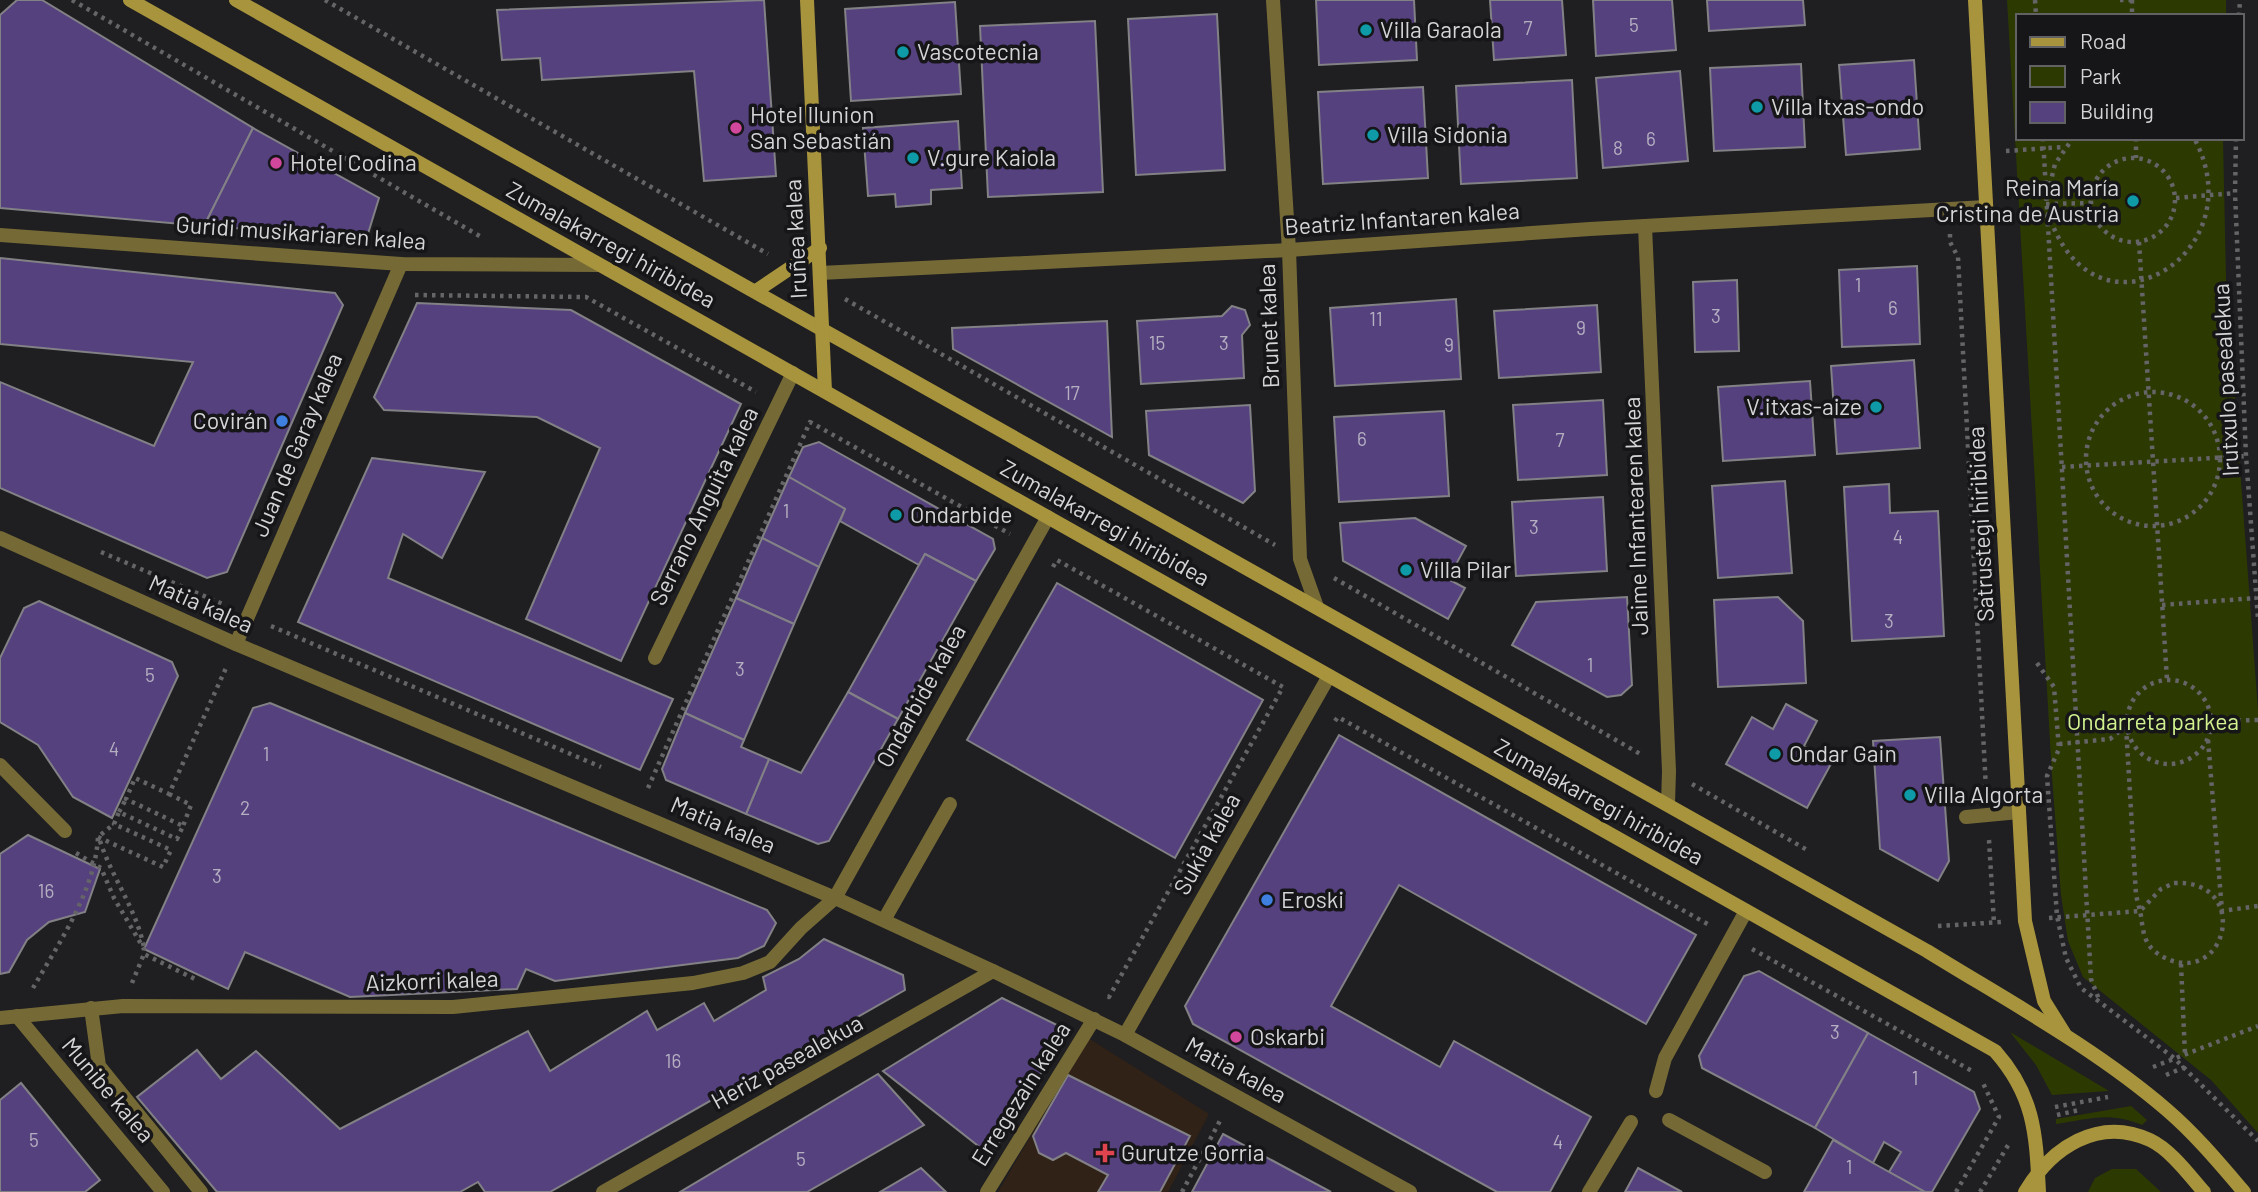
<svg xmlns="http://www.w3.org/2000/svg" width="2258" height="1192" font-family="Barlow,sans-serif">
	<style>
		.medical { fill: #312217 }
		.green { fill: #2c3a02 }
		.building { fill: #56417f; stroke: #828185; stroke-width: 2 }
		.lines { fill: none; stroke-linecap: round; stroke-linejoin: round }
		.path { stroke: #656467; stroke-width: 4.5; stroke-dasharray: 3.5 5; stroke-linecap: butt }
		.lane { stroke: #756a36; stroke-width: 14 }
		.street { stroke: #756a36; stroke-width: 14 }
		.secondary { stroke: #a7943d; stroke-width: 14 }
		.culture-dot { fill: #0f9aa8; stroke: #161518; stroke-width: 2.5 }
		.hotel-dot { fill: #d1479c; stroke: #161518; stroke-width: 2.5 }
		.shop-dot { fill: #3f7fe0; stroke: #161518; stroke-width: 2.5 }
		.health-dot { fill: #e0444e; stroke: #161518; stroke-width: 2.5 }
		.labels { text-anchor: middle; stroke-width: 7; stroke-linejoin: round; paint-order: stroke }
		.number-label { font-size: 19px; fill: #b5b0c1 }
		.poi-label { font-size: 23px; fill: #d5d5d7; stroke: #161518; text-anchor: start }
		.street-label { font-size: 23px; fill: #d5d5d7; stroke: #161518 }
		.park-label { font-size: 23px; fill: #d2f28f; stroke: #161518 }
	</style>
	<rect width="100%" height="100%" fill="#1f1e21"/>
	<!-- medical -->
	<path class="medical" d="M1088,1038L1209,1114L1168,1192H998Z"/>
	<!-- green -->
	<g class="green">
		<path d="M2007,0H2226V16H2018V138H2223L2226,279L2258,710V1133L2211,1080L2083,977L2068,941L2061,895L2052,776Z"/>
		<path d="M2010,1032L2109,1091L2052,1095L2036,1065Z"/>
		<path d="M2131,1106L2147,1120L2142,1125C2109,1111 2089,1119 2056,1124V1119Z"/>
		<path d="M2112,1169H2136L2161,1192H2088L2095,1178Z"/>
	</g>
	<!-- building -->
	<g class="building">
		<path d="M17,0H42L253,128L204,226L0,208V15Z"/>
		<path d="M764,0L776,176L704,181L694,71L542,80L540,58L502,60L497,10Z"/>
		<path d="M1316,0H1414L1417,60L1319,65Z"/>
		<path d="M1490,0H1562L1566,55L1494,60Z"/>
		<path d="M1593,0H1672L1676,50L1596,56Z"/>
		<path d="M1707,0H1803L1805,25L1709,31Z"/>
		<path d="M955,2L961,94L851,101L845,9Z"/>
		<path d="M1217,14L1225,170L1136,175L1128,19Z"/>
		<path d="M1095,21L1103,192L988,197L980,26Z"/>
		<path d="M1914,60L1920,149L1846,155L1839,65Z"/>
		<path d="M1801,64L1805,147L1714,151L1710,68Z"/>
		<path d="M1680,71L1688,161L1603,168L1596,78Z"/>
		<path d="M1572,80L1577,178L1461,184L1456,86Z"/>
		<path d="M1423,87L1428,178L1323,184L1318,92Z"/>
		<path d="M958,121L962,188L931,190V204L896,207L895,194L868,196L863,128Z"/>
		<path d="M253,128L379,198L367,237L204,226Z"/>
		<path d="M0,258L335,293L343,305L227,572L207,578L0,488V382L154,446L193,362L0,344Z"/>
		<path d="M1917,266L1920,344L1842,347L1839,270Z"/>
		<path d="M1737,280L1739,351L1695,352L1693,282Z"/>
		<path d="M1456,299L1461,379L1335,386L1330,308Z"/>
		<path d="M417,303L571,310L741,404L621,661L526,619L600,448L537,417L384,410L374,397Z"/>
		<path d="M1597,305L1601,372L1499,378L1494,311Z"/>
		<path d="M1232,306L1245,310L1250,325L1242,335L1244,378L1141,384L1137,321L1222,316Z"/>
		<path d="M1107,321L1112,437L953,349L952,328Z"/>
		<path d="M1914,360L1920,448L1837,454L1831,366Z"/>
		<path d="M1810,381L1815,455L1723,461L1718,387Z"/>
		<path d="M1603,400L1607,475L1518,480L1513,405Z"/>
		<path d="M1250,405L1255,491L1243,503L1149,455L1146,411Z"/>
		<path d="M1444,411L1449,496L1339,502L1334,417Z"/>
		<path d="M819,442L993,539L995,549L976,581L925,554L919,565L840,521L845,509L789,477L803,447Z"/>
		<path d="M372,458L485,472L442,558L403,534L388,578L673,699L640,770L298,622Z"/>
		<path d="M789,477L845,509L819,567L762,538Z"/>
		<path d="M1785,481L1792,573L1718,578L1712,486Z"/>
		<path d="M1889,484L1890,513L1938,511L1944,636L1852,641L1844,487Z"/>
		<path d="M1603,497L1607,571L1516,576L1512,502Z"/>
		<path d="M1415,518L1466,546L1448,579L1465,588L1448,619L1343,561L1340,523Z"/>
		<path d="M762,538L819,567L794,624L736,598Z"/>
		<path d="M925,554L976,581L898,719L848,692Z"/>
		<path d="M1057,583L1263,700L1175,858L967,740Z"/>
		<path d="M1627,597L1632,685L1621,695L1607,697L1512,645L1536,602Z"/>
		<path d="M1778,597L1803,621L1806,683L1718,687L1714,600Z"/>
		<path d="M736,598L794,624L744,740L685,713Z"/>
		<path d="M39,601L172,662L178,676L112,818L73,797L38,745L0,722V658L24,608Z"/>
		<path d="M848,692L898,719L829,841L818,844L746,814L769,759L801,773Z"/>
		<path d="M270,703L767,910L776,923L764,946L738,958L555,981L526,969L517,989L350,997L245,952L228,989L144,949L253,708Z"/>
		<path d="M1786,704L1817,721L1804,746L1832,762L1807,808L1726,764L1752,717L1773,729Z"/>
		<path d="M685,713L744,740L741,747L769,759L746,814L666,780L662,769Z"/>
		<path d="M1339,735L1696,935L1646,1024L1399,885L1331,1006L1440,1067L1454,1041L1591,1117L1550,1192H1497L1193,1024L1185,1006Z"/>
		<path d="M1940,737L1949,861L1938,881L1880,849L1873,741Z"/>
		<path d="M28,835L100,869L85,912L49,922L27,940L9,972L0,974V854Z"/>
		<path d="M824,939L903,975L905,990L550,1192H485L478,1182L460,1192H217L137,1097L197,1050L221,1079L256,1051L340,1129L528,1031L550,1071L647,1011L657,1030L704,1003L714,1021L766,990L763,977L799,959Z"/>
		<path d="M1759,971L1868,1033L1815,1128L1702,1068L1699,1056L1744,976Z"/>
		<path d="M1002,998L1067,1030L991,1156L883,1071Z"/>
		<path d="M1868,1033L1974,1092L1980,1109L1932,1192H1925L1889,1172L1901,1152L1884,1142L1873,1163L1815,1128Z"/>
		<path d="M878,1074L924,1125L807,1192H680Z"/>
		<path d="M1068,1075L1190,1136L1160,1192H1098L1108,1175L1066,1153L1053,1160L1039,1153L1033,1136Z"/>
		<path d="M21,1083L100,1180L85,1192H0V1100Z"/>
		<path d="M1223,1134L1331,1192H1192Z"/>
		<path d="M1833,1140L1873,1163L1925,1192H1804Z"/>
		<path d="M921,1168L946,1192H880Z"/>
		<path d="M1638,1168L1682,1192H1625Z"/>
	</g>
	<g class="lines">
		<!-- path -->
		<g class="path">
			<path d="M72,0L483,238"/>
			<path d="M325,0L768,254"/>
			<path d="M2035,0L2036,16"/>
			<path d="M2120,0H2135"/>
			<path d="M2132,0V16"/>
			<path d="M2239,16L2240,0"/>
			<path d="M2043,138L2091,979L2100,1002"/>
			<path d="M2136,138V158"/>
			<path d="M2236,138L2235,193L2246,456L2258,619"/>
			<path d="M2006,151L2064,147"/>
			<circle cx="2133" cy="200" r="42"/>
			<path d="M2048,193L2055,164L2073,138"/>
			<path d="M2176,198L2235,193"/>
			<path d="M2046,204L2091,203"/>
			<path d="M2048,212C2092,354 2258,255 2194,138"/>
			<path d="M1950,234V242L1958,257L1986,789"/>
			<path d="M2139,242L2167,680"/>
			<path d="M415,295L586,297L756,392"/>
			<path d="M845,299L1275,545"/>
			<circle cx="2153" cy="459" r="67"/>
			<path d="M2062,467L2246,456"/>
			<path d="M101,552L225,605"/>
			<path d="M1053,567L1057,560L1283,687L1109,997L1106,995"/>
			<path d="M1334,578L1642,755"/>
			<path d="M2162,605L2256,598"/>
			<path d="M271,626L601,767"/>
			<path d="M2037,663L2054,687L2059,749L2047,776L2057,916L2066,958L2081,988L2174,1058L2258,1141"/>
			<circle cx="2169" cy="722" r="42"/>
			<path d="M1335,721L1338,717L1711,926"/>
			<path d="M2212,721L2258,720"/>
			<path d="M2208,740L2222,911L2258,906"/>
			<path d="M2059,744L2110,739L2125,727"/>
			<path d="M1692,784L1809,851"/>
			<path d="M648,788L810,422L1010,534"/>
			<path d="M169,794L191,805L183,826"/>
			<path d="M119,812L126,799"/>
			<path d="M98,837L163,867L171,850L114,824L119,812L177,839L183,826L126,799L135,778L169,794L226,668"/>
			<path d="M1989,840L1994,923"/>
			<path d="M100,841C112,878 137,910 144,948"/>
			<path d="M76,853L101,868L114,898L144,949V954L195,979"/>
			<path d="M2174,883C2248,879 2230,978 2173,961C2161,957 2149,950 2145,937C2142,929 2142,919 2140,911L2161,889Z"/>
			<path d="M2049,918L2140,911L2136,895L2126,726"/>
			<path d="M1938,926L2002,922"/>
			<path d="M1752,949L1974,1072"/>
			<path d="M2181,964L2185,1055"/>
			<path d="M132,983L144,954"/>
			<path d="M33,988C60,941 95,891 98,837L114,824"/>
			<path d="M2153,1067L2258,1026"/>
			<path d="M2166,1075L2185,1067"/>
			<path d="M2055,1107L2108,1097"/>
			<path d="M2057,1115L2079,1110"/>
			<path d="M1182,1192L1222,1117"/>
			<path d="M1956,1192L1999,1117L1982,1081"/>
			<path d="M1980,1192L2010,1142"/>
		</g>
		<!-- lane -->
		<g class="lane">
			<path d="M1966,817L2019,812"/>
			<path d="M884,920L950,804"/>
			<path d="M1656,1091L1665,1058L1746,911"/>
			<path d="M1669,1120L1765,1172"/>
		</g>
		<!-- street -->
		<g class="street">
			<path d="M1273,0L1289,250L1300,559L1317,607"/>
			<path d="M1645,226L1669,771L1668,804"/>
			<path d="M0,235L401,264L599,265"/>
			<path d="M820,273L1289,250L1590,229L1986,207"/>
			<path d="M0,538L236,644L835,898L993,971L1125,1035L1410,1192"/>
			<path d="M236,644L401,264"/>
			<path d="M655,658L793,373"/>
			<path d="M0,765L65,831"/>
			<path d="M91,1008L99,1066L201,1192"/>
			<path d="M17,1016L163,1192"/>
			<path d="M0,1018L123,1006L453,1007L693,983L743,973L770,962L801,928L835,898L1048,517"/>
			<path d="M1125,1035L1329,676"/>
			<path d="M603,1192L993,971"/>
			<path d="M987,1192L1094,1019"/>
			<path d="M1589,1192L1631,1122"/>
		</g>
		<!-- secondary -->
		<g class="secondary">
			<path d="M130,0L1995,1051C2035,1096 2036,1135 2039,1192"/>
			<path d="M236,0L1927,951C2008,1001 2095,1048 2167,1110C2196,1135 2220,1164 2244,1192"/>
			<path d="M807,0L825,391"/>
			<path d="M1975,0L2025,921L2044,1001L2064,1033"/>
			<path d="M756,291L820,248"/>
			<path d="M2025,1192C2051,1148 2098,1116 2150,1140C2171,1150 2189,1175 2204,1192"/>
		</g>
	</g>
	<!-- markers -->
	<g class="culture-dot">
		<circle cx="1366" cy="30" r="7"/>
		<circle cx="903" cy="52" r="7"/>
		<circle cx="1757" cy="107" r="7"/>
		<circle cx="1373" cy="135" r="7"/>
		<circle cx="913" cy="158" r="7"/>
		<circle cx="2133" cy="201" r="7"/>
		<circle cx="1876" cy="407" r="7"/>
		<circle cx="896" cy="515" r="7"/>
		<circle cx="1406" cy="570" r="7"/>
		<circle cx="1775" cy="754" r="7"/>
		<circle cx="1910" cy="795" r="7"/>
	</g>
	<g class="hotel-dot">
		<circle cx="736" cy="128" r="7"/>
		<circle cx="276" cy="163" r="7"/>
		<circle cx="1236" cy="1037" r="7"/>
	</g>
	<g class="shop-dot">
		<circle cx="282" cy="421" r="7"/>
		<circle cx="1267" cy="900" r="7"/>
	</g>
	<path class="health-dot" d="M1101.5 1142.5h7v7h7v7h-7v7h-7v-7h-7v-7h7z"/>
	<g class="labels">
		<!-- number labels -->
		<g class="number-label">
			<text x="1634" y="32">5</text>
			<text x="1528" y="35">7</text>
			<text x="1651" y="146">6</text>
			<text x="1618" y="155">8</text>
			<text x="1858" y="292">1</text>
			<text x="1893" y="315">6</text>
			<text x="1716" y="323">3</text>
			<text x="1376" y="326">11</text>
			<text x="1581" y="335">9</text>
			<text x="1157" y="350">15</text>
			<text x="1224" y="350">3</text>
			<text x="1449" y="352">9</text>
			<text x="1072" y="400">17</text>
			<text x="1362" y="446">6</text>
			<text x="1560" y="447">7</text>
			<text x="786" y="518">1</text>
			<text x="1534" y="534">3</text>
			<text x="1898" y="544">4</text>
			<text x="1889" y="628">3</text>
			<text x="1590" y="672">1</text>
			<text x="740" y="676">3</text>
			<text x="150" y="682">5</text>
			<text x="114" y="756">4</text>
			<text x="266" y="761">1</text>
			<text x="245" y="815">2</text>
			<text x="217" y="883">3</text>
			<text x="46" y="898">16</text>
			<text x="1835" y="1039">3</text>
			<text x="673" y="1068">16</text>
			<text x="1915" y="1085">1</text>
			<text x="34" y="1147">5</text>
			<text x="1558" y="1149">4</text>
			<text x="801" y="1166">5</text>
			<text x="1849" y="1174">1</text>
		</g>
		<!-- poi labels -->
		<g class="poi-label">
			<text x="1380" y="38">Villa Garaola</text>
			<text x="917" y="60">Vascotecnia</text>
			<text x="1771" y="115">Villa Itxas-ondo</text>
			<text x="750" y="123">Hotel Ilunion<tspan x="750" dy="26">San Sebastián</tspan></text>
			<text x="1387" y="143">Villa Sidonia</text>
			<text x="927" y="166">V.gure Kaiola</text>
			<text x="290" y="171">Hotel Codina</text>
			<text x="2119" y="196" text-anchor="end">Reina María<tspan x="2119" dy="26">Cristina de Austria</tspan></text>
			<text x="1862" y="415" text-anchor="end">V.itxas-aize</text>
			<text x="268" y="429" text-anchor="end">Covirán</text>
			<text x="910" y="523">Ondarbide</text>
			<text x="1420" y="578">Villa Pilar</text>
			<text x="1789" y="762">Ondar Gain</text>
			<text x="1924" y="803">Villa Algorta</text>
			<text x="1281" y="908">Eroski</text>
			<text x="1250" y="1045">Oskarbi</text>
			<text x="1121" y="1161">Gurutze Gorria</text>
		</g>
		<!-- street labels -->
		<g class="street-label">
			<text transform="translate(1402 219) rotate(-4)" y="8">Beatriz Infantaren kalea</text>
			<text transform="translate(301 233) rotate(4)" y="8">Guridi musikariaren kalea</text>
			<text transform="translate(796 239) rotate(-93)" y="8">Iruñea kalea</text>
			<text transform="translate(611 245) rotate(29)" y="8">Zumalakarregi hiribidea</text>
			<text transform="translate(1269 326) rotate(-92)" y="8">Brunet kalea</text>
			<text transform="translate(2226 380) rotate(-93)" y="8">Irutxulo pasealekua</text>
			<text transform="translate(297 445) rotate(-67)" y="8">Juan de Garay kalea</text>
			<text transform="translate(704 506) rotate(-64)" y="8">Serrano Anguita kalea</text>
			<text transform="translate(1636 516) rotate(-92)" y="8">Jaime Infantearen kalea</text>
			<text transform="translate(1105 523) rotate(29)" y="8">Zumalakarregi hiribidea</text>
			<text transform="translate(1981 524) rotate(-93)" y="8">Satrustegi hiribidea</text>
			<text transform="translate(201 604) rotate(24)" y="8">Matia kalea</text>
			<text transform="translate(921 696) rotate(-61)" y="8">Ondarbide kalea</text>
			<text transform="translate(1599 802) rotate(29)" y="8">Zumalakarregi hiribidea</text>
			<text transform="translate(723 825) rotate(23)" y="8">Matia kalea</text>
			<text transform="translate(1207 844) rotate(-61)" y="8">Sukia kalea</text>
			<text transform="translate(432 981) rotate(-2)" y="8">Aizkorri kalea</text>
			<text transform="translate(787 1062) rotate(-29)" y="8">Heriz pasealekua</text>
			<text transform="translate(1236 1070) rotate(29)" y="8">Matia kalea</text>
			<text transform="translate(108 1090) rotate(50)" y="8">Munibe kalea</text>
			<text transform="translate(1021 1094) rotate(-58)" y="8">Erregezain kalea</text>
		</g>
		<!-- park labels -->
		<g class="park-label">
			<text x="2153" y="730">Ondarreta parkea</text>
		</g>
	</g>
	<!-- legend -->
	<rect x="2016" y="14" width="228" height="126" fill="#161518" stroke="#626264" stroke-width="2"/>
	<rect x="2030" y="37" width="35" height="10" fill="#a7943d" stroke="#626264" stroke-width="2"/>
	<text x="2080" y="49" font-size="21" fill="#d5d5d7">Road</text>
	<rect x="2030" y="66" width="35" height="21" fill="#2c3a02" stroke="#626264" stroke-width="2"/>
	<text x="2080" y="84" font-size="21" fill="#d5d5d7">Park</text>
	<rect x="2030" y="102" width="35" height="21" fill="#56417f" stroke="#626264" stroke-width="2"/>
	<text x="2080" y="119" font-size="21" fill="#d5d5d7">Building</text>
</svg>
